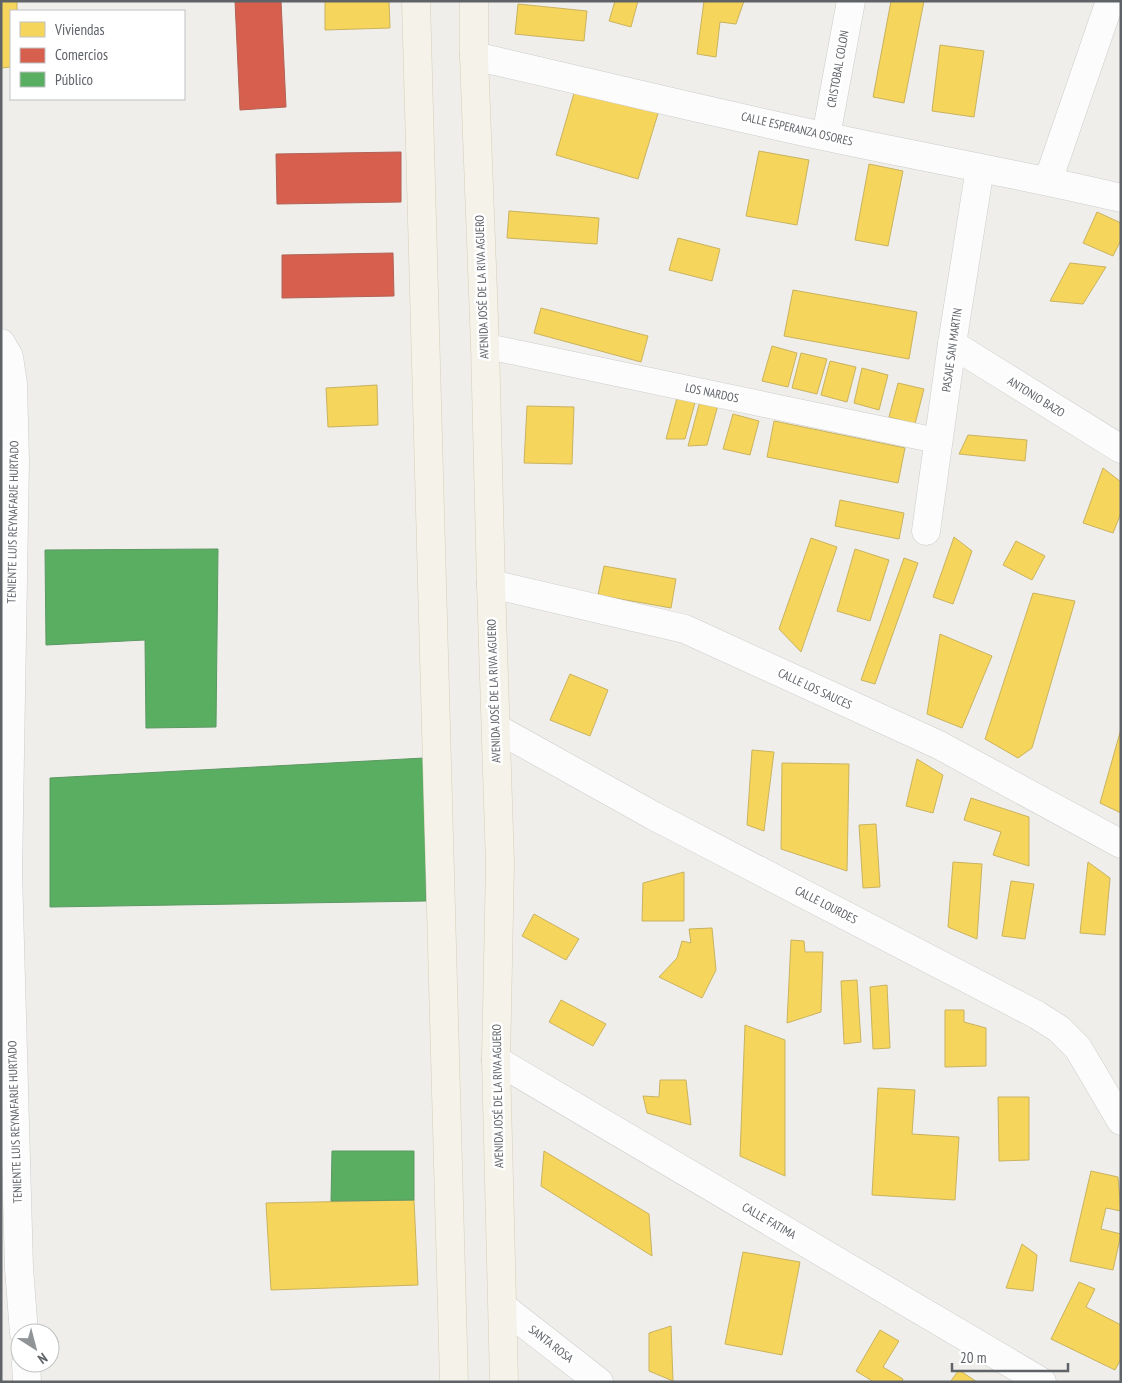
<svg xmlns="http://www.w3.org/2000/svg" width="1122" height="1383" font-family="'PT Sans Narrow',sans-serif">
	<style>
		.homes { fill: #f6d55c; stroke: #c9b360 }
		.shops { fill: #d6604d; stroke: #b26155 }
		.public { fill: #5aae61; stroke: #5c9863 }
		.lines { fill: none; stroke-linecap: round; stroke-linejoin: round }
		.pedestrian-casing { stroke: #cbcccc; stroke-width: 26 }
		.minor-casing { stroke: #cbcccc; stroke-width: 29 }
		.primary-casing { stroke: #d7ceb8; stroke-width: 29 }
		.pedestrian { stroke: #fdfcfc; stroke-width: 25 }
		.minor { stroke: #fdfcfc; stroke-width: 28 }
		.primary { stroke: #f4f2e9; stroke-width: 28 }
		.labels { text-anchor: middle; stroke-width: 5; stroke-linejoin: round; paint-order: stroke }
		.street-label { font-size: 12px; fill: #5f6368; stroke: #fff }
	</style>
	<rect width="100%" height="100%" fill="#efeeea"/>
	<!-- homes -->
	<g class="homes">
		<path d="M1,1H17V11H11V67L1,68Z"/>
		<path d="M325,1H389L390,28L325,30Z"/>
		<path d="M615,1H638L631,27L609,21Z"/>
		<path d="M704,1H744L736,24L720,22L716,57L697,54Z"/>
		<path d="M891,1H924L904,103L873,97Z"/>
		<path d="M518,4L587,11L584,41L515,34Z"/>
		<path d="M940,45L984,51L974,117L932,111Z"/>
		<path d="M577,83L660,107L638,179L556,155Z"/>
		<path d="M759,151L809,160L797,225L746,216Z"/>
		<path d="M869,164L903,171L888,246L855,240Z"/>
		<path d="M509,211L599,218L597,244L507,238Z"/>
		<path d="M1097,212L1121,223V240L1113,256L1083,243Z"/>
		<path d="M678,238L720,249L712,281L669,270Z"/>
		<path d="M1070,263L1106,267L1083,304L1050,301Z"/>
		<path d="M793,290L917,312L909,359L784,336Z"/>
		<path d="M541,308L648,336L641,362L534,333Z"/>
		<path d="M772,346L797,353L788,387L762,381Z"/>
		<path d="M801,353L827,359L817,394L792,388Z"/>
		<path d="M830,361L856,367L847,402L821,395Z"/>
		<path d="M862,368L888,375L879,410L854,403Z"/>
		<path d="M898,383L924,389L915,424L889,417Z"/>
		<path d="M377,385L378,425L328,427L326,388Z"/>
		<path d="M678,394L696,399L685,439H666Z"/>
		<path d="M700,401L718,405L707,445L688,446Z"/>
		<path d="M527,406L574,407L572,464L524,463Z"/>
		<path d="M733,414L759,421L750,455L723,449Z"/>
		<path d="M774,421L905,448L898,483L767,457Z"/>
		<path d="M968,435L1027,440L1025,461L959,454Z"/>
		<path d="M1103,468L1121,482V513L1113,533L1083,523Z"/>
		<path d="M840,500L904,513L899,539L835,526Z"/>
		<path d="M954,537L972,551L953,604L933,597Z"/>
		<path d="M811,538L837,547L801,652L779,629Z"/>
		<path d="M1016,541L1045,556L1032,580L1003,565Z"/>
		<path d="M855,549L889,560L870,621L837,611Z"/>
		<path d="M904,558L918,563L875,684L861,680Z"/>
		<path d="M604,566L676,579L671,608L598,595Z"/>
		<path d="M1033,593L1075,601L1032,748L1018,758L985,739Z"/>
		<path d="M940,634L992,656L962,728L927,714Z"/>
		<path d="M570,674L608,690L590,736L550,720Z"/>
		<path d="M1121,729V813L1100,803Z"/>
		<path d="M752,750L774,752L764,831L747,825Z"/>
		<path d="M917,759L943,775L933,813L906,806Z"/>
		<path d="M782,763L849,764L847,871L781,849Z"/>
		<path d="M971,798L1029,817V866L993,855L1001,832L964,820Z"/>
		<path d="M876,824L880,887L863,888L859,825Z"/>
		<path d="M953,862L982,864L977,939L948,927Z"/>
		<path d="M1088,862L1110,878L1105,935L1080,933Z"/>
		<path d="M684,872V921H642L643,883Z"/>
		<path d="M1011,881L1034,884L1025,939L1002,936Z"/>
		<path d="M534,914L579,939L566,960L522,936Z"/>
		<path d="M712,928L716,970L702,998L659,977L677,958L682,941L691,943L689,929Z"/>
		<path d="M791,940L804,941L805,952H823L821,1012L787,1023Z"/>
		<path d="M857,980L861,1042L844,1044L841,981Z"/>
		<path d="M887,985L890,1048L873,1049L870,987Z"/>
		<path d="M561,1000L606,1024L593,1046L549,1022Z"/>
		<path d="M945,1010H964V1022L986,1028V1066L945,1067Z"/>
		<path d="M745,1025L785,1040V1176L740,1156Z"/>
		<path d="M660,1080H686L691,1125L647,1113L643,1096L659,1097Z"/>
		<path d="M878,1088L915,1090L912,1134L959,1137L955,1200L872,1195Z"/>
		<path d="M998,1097H1029V1160L999,1161Z"/>
		<path d="M544,1151L649,1214L652,1256L541,1186Z"/>
		<path d="M1091,1171L1118,1177L1121,1211L1106,1208L1101,1229L1121,1234L1113,1270L1070,1261Z"/>
		<path d="M414,1200L418,1285L271,1290L266,1203Z"/>
		<path d="M1022,1244L1037,1255L1033,1291L1006,1288Z"/>
		<path d="M743,1252L800,1262L782,1355L725,1344Z"/>
		<path d="M1079,1282L1095,1289L1086,1307L1121,1325V1359L1115,1370L1051,1339Z"/>
		<path d="M671,1326L673,1381L649,1371V1333Z"/>
		<path d="M880,1330L899,1341L883,1367L903,1379L902,1382H874L856,1371Z"/>
		<path d="M959,1370L977,1382H950Z"/>
	</g>
	<!-- shops -->
	<g class="shops">
		<path d="M235,1H281L286,107L240,110Z"/>
		<path d="M401,152V202L277,204L276,154Z"/>
		<path d="M393,253L394,296L282,298V255Z"/>
	</g>
	<!-- public -->
	<g class="public">
		<path d="M218,549L216,727L146,728L145,640L46,645L45,550Z"/>
		<path d="M424,758L426,901L50,907V778Z"/>
		<path d="M332,1151H414V1200L331,1201Z"/>
	</g>
	<g class="lines">
		<defs>
			<path id="pedestrian" d="M485,346L939,441"/>
			<g id="minor">
				<path d="M474,56C592,83 710,112 828,137C926,158 1024,175 1121,198"/>
				<path d="M826,136L851,1"/>
				<path d="M1048,181L1110,1"/>
				<path d="M1,343L9,357L13,384L15,460L8,872L19,1268L24,1333"/>
				<path d="M952,344L1121,449"/>
				<path d="M926,531L952,344L980,168"/>
				<path d="M491,584L685,629L939,745L1121,844"/>
				<path d="M496,728L654,816L1037,1015L1059,1029L1078,1048L1121,1121"/>
				<path d="M496,1060L1042,1382"/>
				<path d="M503,1307L599,1382"/>
				<path d="M26,1363L27,1382"/>
			</g>
			<g id="primary">
				<path d="M416,1L454,1382"/>
				<path d="M474,1V56L485,346L491,584L500,864L496,1060L504,1382"/>
			</g>
		</defs>
		<!-- pedestrian casing -->
		<use href="#pedestrian" class="pedestrian-casing"/>
		<!-- minor casing -->
		<use href="#minor" class="minor-casing"/>
		<!-- primary casing -->
		<use href="#primary" class="primary-casing"/>
		<!-- pedestrian -->
		<use href="#pedestrian" class="pedestrian"/>
		<!-- minor -->
		<use href="#minor" class="minor"/>
		<!-- primary -->
		<use href="#primary" class="primary"/>
	</g>
	<g class="labels">
		<!-- street labels -->
		<g class="street-label">
			<text transform="translate(838 69) rotate(-80)" y="4">CRISTOBAL COLON</text>
			<text transform="translate(797 129) rotate(13)" y="4">CALLE ESPERANZA OSORES</text>
			<text transform="translate(482 287) rotate(-92)" y="4">AVENIDA JOSÉ DE LA RIVA AGUERO</text>
			<text transform="translate(952 350) rotate(-82)" y="4">PASAJE SAN MARTIN</text>
			<text transform="translate(712 393) rotate(12)" y="4">LOS NARDOS</text>
			<text transform="translate(1036 397) rotate(32)" y="4">ANTONIO BAZO</text>
			<text transform="translate(13 522) rotate(-89)" y="4">TENIENTE LUIS REYNAFARJE HURTADO</text>
			<text transform="translate(815 689) rotate(25)" y="4">CALLE LOS SAUCES</text>
			<text transform="translate(494 691) rotate(-92)" y="4">AVENIDA JOSÉ DE LA RIVA AGUERO</text>
			<text transform="translate(826 905) rotate(27)" y="4">CALLE LOURDES</text>
			<text transform="translate(498 1096) rotate(-91)" y="4">AVENIDA JOSÉ DE LA RIVA AGUERO</text>
			<text transform="translate(15 1122) rotate(-92)" y="4">TENIENTE LUIS REYNAFARJE HURTADO</text>
			<text transform="translate(769 1221) rotate(30)" y="4">CALLE FATIMA</text>
			<text transform="translate(551 1344) rotate(38)" y="4">SANTA ROSA</text>
		</g>
	</g>
	<!-- border -->
	<rect width="1122" height="1383" fill="none" stroke="#5f6368" stroke-width="5"/>
	<!-- legend -->
	<rect x="10" y="10" width="175" height="90" fill="#ffffff" stroke="#bfc1c3"/>
	<rect x="20" y="22" width="25" height="15" fill="#f6d55c" stroke="#bfc1c3"/>
	<text x="55" y="35" font-size="15" fill="#5f6368">Viviendas</text>
	<rect x="20" y="48" width="25" height="15" fill="#d6604d" stroke="#bfc1c3"/>
	<text x="55" y="60" font-size="15" fill="#5f6368">Comercios</text>
	<rect x="20" y="72" width="25" height="15" fill="#5aae61" stroke="#bfc1c3"/>
	<text x="55" y="85" font-size="15" fill="#5f6368">Público</text>
	<!-- north arrow -->
	<g transform="translate(35 1348) rotate(144)"><circle r="24" fill="#ffffff" stroke="#bfc1c3"/>
	<path d="M0-4L9 19L0 12L-9 19Z" fill="#919496"/>
	<text y="-8" font-size="14" font-weight="bold" text-anchor="middle" fill="#5f6368">N</text>
	</g>
	<!-- scale -->
	<path d="M952 1363v8h116v-8" fill="none" stroke="#5f6368" stroke-width="2.5"/>
	<text x="960" y="1363" font-size="15" fill="#5f6368" stroke="#ffffff" stroke-width="4" paint-order="stroke">20 m</text>
</svg>
